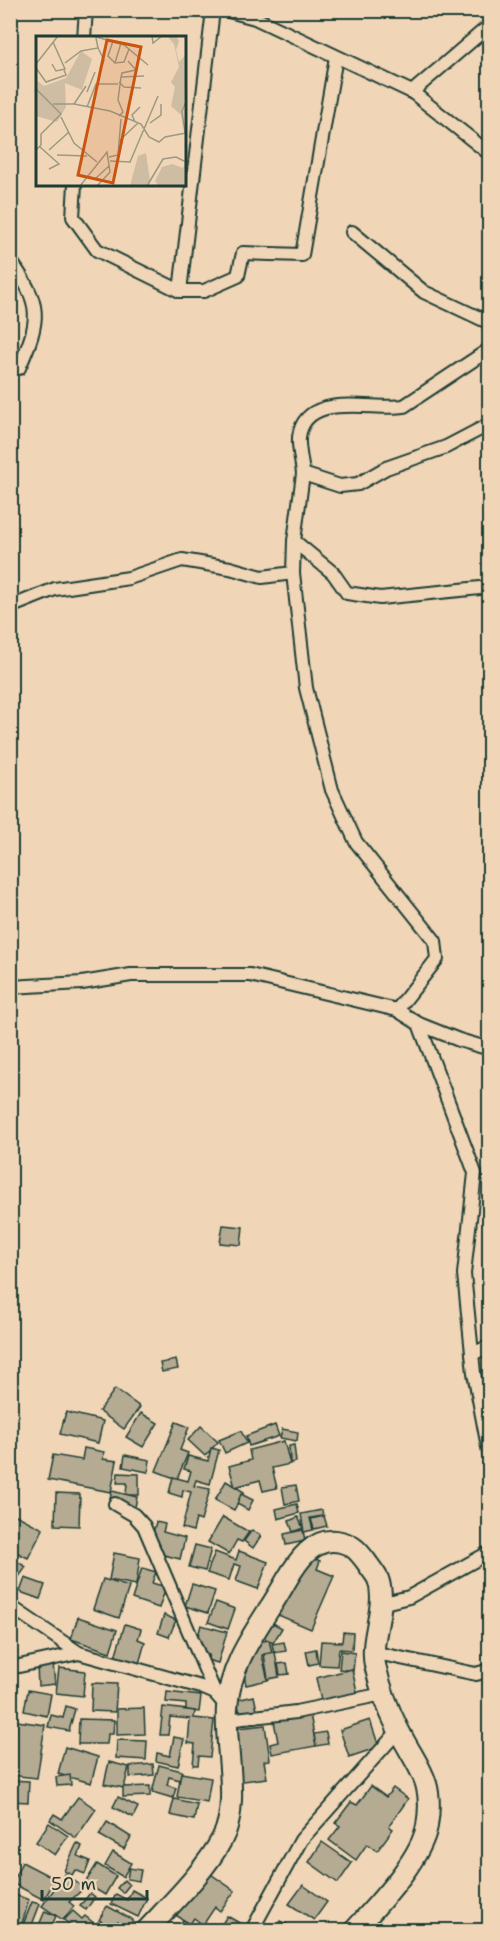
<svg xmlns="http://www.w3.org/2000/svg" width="500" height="1941" font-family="'Shantell Sans',sans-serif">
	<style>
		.building { fill: #b5ab93; stroke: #1f3d34; stroke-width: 1.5 }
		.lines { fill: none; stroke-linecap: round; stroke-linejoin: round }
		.street-casing { stroke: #1f3d34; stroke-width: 16 }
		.primary-casing { stroke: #1f3d34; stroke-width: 24 }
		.street { stroke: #f0d6b7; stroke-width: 12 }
		.primary { stroke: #f0d6b7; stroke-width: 20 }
		.inset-road { fill: none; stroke: #9c9983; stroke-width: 1.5 }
		.view { fill: #ca5512; fill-opacity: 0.15; stroke: #ca5512; stroke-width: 3 }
		.inset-edge { fill: none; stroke: #1f3d34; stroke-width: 3 }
	</style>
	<rect width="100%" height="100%" fill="#f0d6b7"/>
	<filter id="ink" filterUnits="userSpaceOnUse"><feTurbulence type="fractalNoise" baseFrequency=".0167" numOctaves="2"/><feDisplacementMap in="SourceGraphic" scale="12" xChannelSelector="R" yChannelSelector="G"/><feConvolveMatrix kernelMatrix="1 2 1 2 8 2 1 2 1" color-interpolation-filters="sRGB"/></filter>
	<g filter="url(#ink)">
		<!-- building -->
		<g class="building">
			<path d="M223,1225L243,1227L241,1245L220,1243Z"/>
			<path d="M176,1360L178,1369L162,1372L160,1363Z"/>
			<path d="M115,1389L140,1407L124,1429L99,1411Z"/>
			<path d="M66,1412L103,1421L98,1443L60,1434Z"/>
			<path d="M141,1413L158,1423L143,1447L126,1437Z"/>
			<path d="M176,1422L189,1427L180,1450L188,1453L177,1479L156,1471Z"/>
			<path d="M275,1425L279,1436L249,1446L246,1436Z"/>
			<path d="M201,1426L218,1442L205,1456L188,1440Z"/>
			<path d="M282,1429L298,1432L297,1441L280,1438Z"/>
			<path d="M241,1431L247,1443L225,1453L219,1440Z"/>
			<path d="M284,1441L290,1464L272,1468L277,1488L263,1491L260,1480L235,1487L229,1466L251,1460L249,1450Z"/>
			<path d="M294,1445L296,1462L290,1463L289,1446Z"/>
			<path d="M84,1448L104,1452L103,1459L117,1461L111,1492L48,1480L53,1455L82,1460Z"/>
			<path d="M211,1448L219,1450L210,1484L196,1480L194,1486L210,1489L201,1521L196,1519L193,1531L182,1528L191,1492L183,1490L182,1497L169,1493L173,1477L188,1481L191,1471L184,1469L188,1456L208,1461Z"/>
			<path d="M125,1455L150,1460L148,1472L123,1467Z"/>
			<path d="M118,1473L139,1474V1495H126L127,1483H117Z"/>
			<path d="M226,1481L244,1492L234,1510L215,1500Z"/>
			<path d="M296,1485L299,1501L285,1504L282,1487Z"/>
			<path d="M112,1491L137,1497L135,1507L109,1501Z"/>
			<path d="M56,1493L80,1494L79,1526L55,1525Z"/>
			<path d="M241,1494L253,1500L248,1510L237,1504Z"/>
			<path d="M297,1504L299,1513L278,1519L276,1509Z"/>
			<path d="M322,1510L323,1516L310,1518L313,1530L304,1532L301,1514Z"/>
			<path d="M10,1512L43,1529L28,1558L10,1549Z"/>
			<path d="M324,1516L327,1526L314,1529L311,1519Z"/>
			<path d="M223,1517L249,1532L242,1542L237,1540L229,1554L208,1542Z"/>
			<path d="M298,1517L303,1528L293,1532L289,1521Z"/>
			<path d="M156,1522L165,1524L163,1532L185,1538L180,1559L148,1551Z"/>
			<path d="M252,1530L261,1536L253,1548L244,1541Z"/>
			<path d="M303,1530L305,1541L286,1545L284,1534Z"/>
			<path d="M195,1545L211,1549L205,1571L189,1567Z"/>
			<path d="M239,1551L268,1562L258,1589L236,1581L241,1566L234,1564L229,1580L207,1573L215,1552L236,1560Z"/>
			<path d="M114,1553L140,1558L136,1585L109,1580Z"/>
			<path d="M308,1556L320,1561L317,1569L334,1576L311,1629L271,1612Z"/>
			<path d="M10,1557L26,1567L10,1589Z"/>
			<path d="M142,1568L156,1572L152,1583L166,1587L159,1608L132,1599Z"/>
			<path d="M25,1578L45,1585L40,1599L20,1592Z"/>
			<path d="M103,1579L129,1587L119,1618L93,1609Z"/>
			<path d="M192,1584L215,1591L208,1613L185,1606Z"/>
			<path d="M216,1602L235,1609L228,1629L208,1622Z"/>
			<path d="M164,1615L176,1620L169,1637L158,1633Z"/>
			<path d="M78,1617L117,1630L110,1652L71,1639Z"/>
			<path d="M271,1622L282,1628L273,1643L259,1635Z"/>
			<path d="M125,1624L141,1629L138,1639L145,1642L139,1664L115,1657Z"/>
			<path d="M201,1625L227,1632L218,1663L207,1660L209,1655L194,1651Z"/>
			<path d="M343,1632L353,1633L352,1650L339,1649L337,1666L319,1665L321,1641L342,1642Z"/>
			<path d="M269,1640L272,1653L262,1655L268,1680L246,1685L240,1654L252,1643Z"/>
			<path d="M284,1642L286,1651L274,1653L272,1644Z"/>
			<path d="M316,1649L318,1663L309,1665L306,1651Z"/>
			<path d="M341,1651L355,1653L353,1671L339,1669Z"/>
			<path d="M275,1652L279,1677L268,1679L264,1654Z"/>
			<path d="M287,1663L289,1674L280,1675L278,1664Z"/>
			<path d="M53,1664L55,1684L38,1686L37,1665Z"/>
			<path d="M59,1668L85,1671L83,1696L56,1693Z"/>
			<path d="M352,1669L358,1696L322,1705L316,1678Z"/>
			<path d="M92,1683L117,1684L115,1712L91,1711Z"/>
			<path d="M28,1690L51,1694L47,1716L24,1711Z"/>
			<path d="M167,1692L201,1696L199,1712L186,1710V1704L166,1702Z"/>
			<path d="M254,1696L257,1710L240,1714L237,1700Z"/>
			<path d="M66,1706L75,1709L69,1731L48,1727L51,1715L63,1718Z"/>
			<path d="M163,1707L195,1711L194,1718L214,1720L210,1757L199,1756L198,1765H193L195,1744L188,1743L190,1719L170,1717L168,1735H160Z"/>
			<path d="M144,1708L145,1734L117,1735V1709Z"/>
			<path d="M310,1714L316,1746L272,1754L270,1744L278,1742L274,1721Z"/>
			<path d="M79,1719L114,1720L113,1734H108L107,1744H78Z"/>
			<path d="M370,1720L379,1747L349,1757L340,1730Z"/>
			<path d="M17,1721L45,1725L37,1778L10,1775Z"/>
			<path d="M265,1725L270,1760L264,1761L267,1778L236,1782L230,1729Z"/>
			<path d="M326,1732L328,1744L316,1746L314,1734Z"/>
			<path d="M174,1737L184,1739L178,1766L156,1761L157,1753L170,1756Z"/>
			<path d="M117,1740L147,1741L146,1760L116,1758Z"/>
			<path d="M65,1747L98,1757L91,1783L58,1774Z"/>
			<path d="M109,1762L129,1767L124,1788L104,1784Z"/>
			<path d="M153,1764L154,1775L130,1777V1766Z"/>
			<path d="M159,1765L182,1771L180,1780L169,1777L167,1785L176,1788L173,1798L152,1792Z"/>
			<path d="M181,1773L211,1778L207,1802L177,1797Z"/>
			<path d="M70,1775L71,1785L57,1786L56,1777Z"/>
			<path d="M10,1780L29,1781L28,1802L10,1801Z"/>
			<path d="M150,1786V1796L123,1797V1787Z"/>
			<path d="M371,1786L386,1797L393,1788L408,1799L389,1826L393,1829L377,1851L367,1844L356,1860L329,1840L340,1826L335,1823L351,1802L357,1805Z"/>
			<path d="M78,1797L96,1809L76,1838L50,1820L54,1814L62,1819Z"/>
			<path d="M118,1797L138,1807L133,1817L113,1807Z"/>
			<path d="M174,1799L197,1804L194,1820L170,1815Z"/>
			<path d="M107,1822L131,1837L124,1849L99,1835Z"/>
			<path d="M49,1823L68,1836L55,1855L36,1842Z"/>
			<path d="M322,1842L352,1863L338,1883L309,1862Z"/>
			<path d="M77,1843L82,1846L78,1856L90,1861L85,1874L75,1870L72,1875L64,1871Z"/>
			<path d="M113,1852L131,1863L123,1877L105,1866Z"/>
			<path d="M22,1862L55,1879L44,1900L12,1883Z"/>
			<path d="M97,1864L116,1876L105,1895L85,1883Z"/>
			<path d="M129,1868L141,1870L139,1881L127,1879Z"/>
			<path d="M205,1870L235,1891L220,1911L215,1907L203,1925L194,1918L190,1924L174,1914Z"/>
			<path d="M65,1874L84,1888L69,1902L74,1906L63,1920L42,1906Z"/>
			<path d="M124,1880L129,1885L123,1893L117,1888Z"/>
			<path d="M303,1885L327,1902L314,1920L289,1904Z"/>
			<path d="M132,1890L147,1898L138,1917L111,1904L116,1894L127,1900Z"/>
			<path d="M90,1893L95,1897L86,1910L80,1906Z"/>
			<path d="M13,1894L29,1900L20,1930L10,1929L14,1912L10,1911Z"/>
			<path d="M32,1902L40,1904L30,1930H21Z"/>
			<path d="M107,1906L133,1920L128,1928L117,1922L114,1929L99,1920Z"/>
			<path d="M45,1911L56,1916L50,1930H37Z"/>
			<path d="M73,1911L82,1919L85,1916L95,1924L90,1930H76L64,1920Z"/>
			<path d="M227,1916L252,1930H218Z"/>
			<path d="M183,1920L195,1928L198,1923L207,1929L176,1930Z"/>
			<path d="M280,1921L299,1930H275Z"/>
			<path d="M98,1922L109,1930H91Z"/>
			<path d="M118,1922L125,1928L111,1930Z"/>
		</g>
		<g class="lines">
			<defs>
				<g id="street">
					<path d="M213,10L180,291H204L238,276L243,253L302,255L336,57"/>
					<path d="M225,10L255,18L412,92L490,154"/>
					<path d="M84,38L86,10"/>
					<path d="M412,92L490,25"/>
					<path d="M75,184L73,217L97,250L180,291"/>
					<path d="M352,232L424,292L490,323"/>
					<path d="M10,260C42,305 41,318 19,368"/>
					<path d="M303,474C302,462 298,448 299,437C305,390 373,411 404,406L490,349"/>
					<path d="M294,541L333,573L347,593L380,598L490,587"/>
					<path d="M10,607L55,589L129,578L182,560L230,568L262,577L293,573"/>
					<path d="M10,987L82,983L131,975H250L397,1010L419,1024L459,1040L490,1049"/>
					<path d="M397,1010L437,959L435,941L356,842L332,790L306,688L293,573L294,541L303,474L340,486L358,484L386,468L446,447L490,424"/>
					<path d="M419,1024L475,1173L464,1274L474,1373L490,1458"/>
					<path d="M472,1354L490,1346"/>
					<path d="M115,1504L134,1515L144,1526L215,1693"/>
					<path d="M380,1604L409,1597L490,1552"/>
					<path d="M10,1606L79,1653L201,1687L215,1693L227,1707"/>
					<path d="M372,1652L476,1674L490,1670"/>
					<path d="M10,1668L79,1653"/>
					<path d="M227,1720L296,1712L383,1694"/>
					<path d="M252,1930L301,1840L399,1730"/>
				</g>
				<path id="primary" d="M147,1930C172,1903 205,1871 222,1839C241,1804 224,1747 227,1708C230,1658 263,1623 286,1581C297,1562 314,1535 341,1542C353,1545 358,1551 365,1560C369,1566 375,1573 378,1579C388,1606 369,1638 375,1665C380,1687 388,1709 398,1729C417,1768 435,1779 427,1826C421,1860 377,1905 355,1930"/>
			</defs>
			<!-- street casing -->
			<use href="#street" class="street-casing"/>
			<!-- primary casing -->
			<use href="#primary" class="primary-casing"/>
			<!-- street -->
			<use href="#street" class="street"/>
			<!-- primary -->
			<use href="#primary" class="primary"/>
		</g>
	</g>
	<!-- overview -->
	<g transform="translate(36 36)">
		<rect width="150" height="150" fill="#f0d6b7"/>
		<path d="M131,0H140L143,5L140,14L143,26L150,18L147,93L145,79L135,70L139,51L135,46L143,31L138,8ZM45,15L56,23L46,54L29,47L30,71L21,86L0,80V44L8,50L30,42ZM110,117L114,145L110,150H94L102,120ZM149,126L150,127V150H123L119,145L126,131L136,128L147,132Z" fill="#cebda2"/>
		<path class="inset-road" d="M57,0L88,9L112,29M116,0L117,7L126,0M77,5L72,20L79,27M85,7L79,27L88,26L93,13M62,12L68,24L66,30M29,27L45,15L62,12L60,2M0,28L22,0M16,28L20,35L29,33L17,6M0,32L10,46L30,39L28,34M85,41L86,37L100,34L92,25M83,46L88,51L105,52M0,53L25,78L5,98V109L0,114M51,56L59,36M17,68H38L74,75L105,88L113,101L123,106L129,101L150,97M38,68L50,50M51,71L60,48H82M83,80L87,76L82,64L85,41L108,40M25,81L38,107L61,126M99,86L96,79L104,71M114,87L125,79V68M149,97L146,75L150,66M83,105L102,87M4,111L23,128L13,133M13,114L33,96M21,119L51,120M73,121L82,119L85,83M74,125L94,126L122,60M59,143L73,130M44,150L71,116L74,136L61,150M111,150L127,123L140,121L150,126"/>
		<path class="view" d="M71,4L105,11L77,147L42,139Z"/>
		<rect width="150" height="150" class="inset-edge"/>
	</g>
	<!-- margin -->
	<rect width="500" height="1941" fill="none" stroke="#f0d6b7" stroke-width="36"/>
	<rect x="18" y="18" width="464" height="1905" fill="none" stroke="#1f3d34" stroke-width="2" filter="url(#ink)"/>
	<!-- scale -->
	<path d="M42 1890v9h105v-9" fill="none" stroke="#1f3d34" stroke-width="3"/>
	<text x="51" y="1890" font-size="18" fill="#1f3d34" stroke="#f0d6b7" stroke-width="4.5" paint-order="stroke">50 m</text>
</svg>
